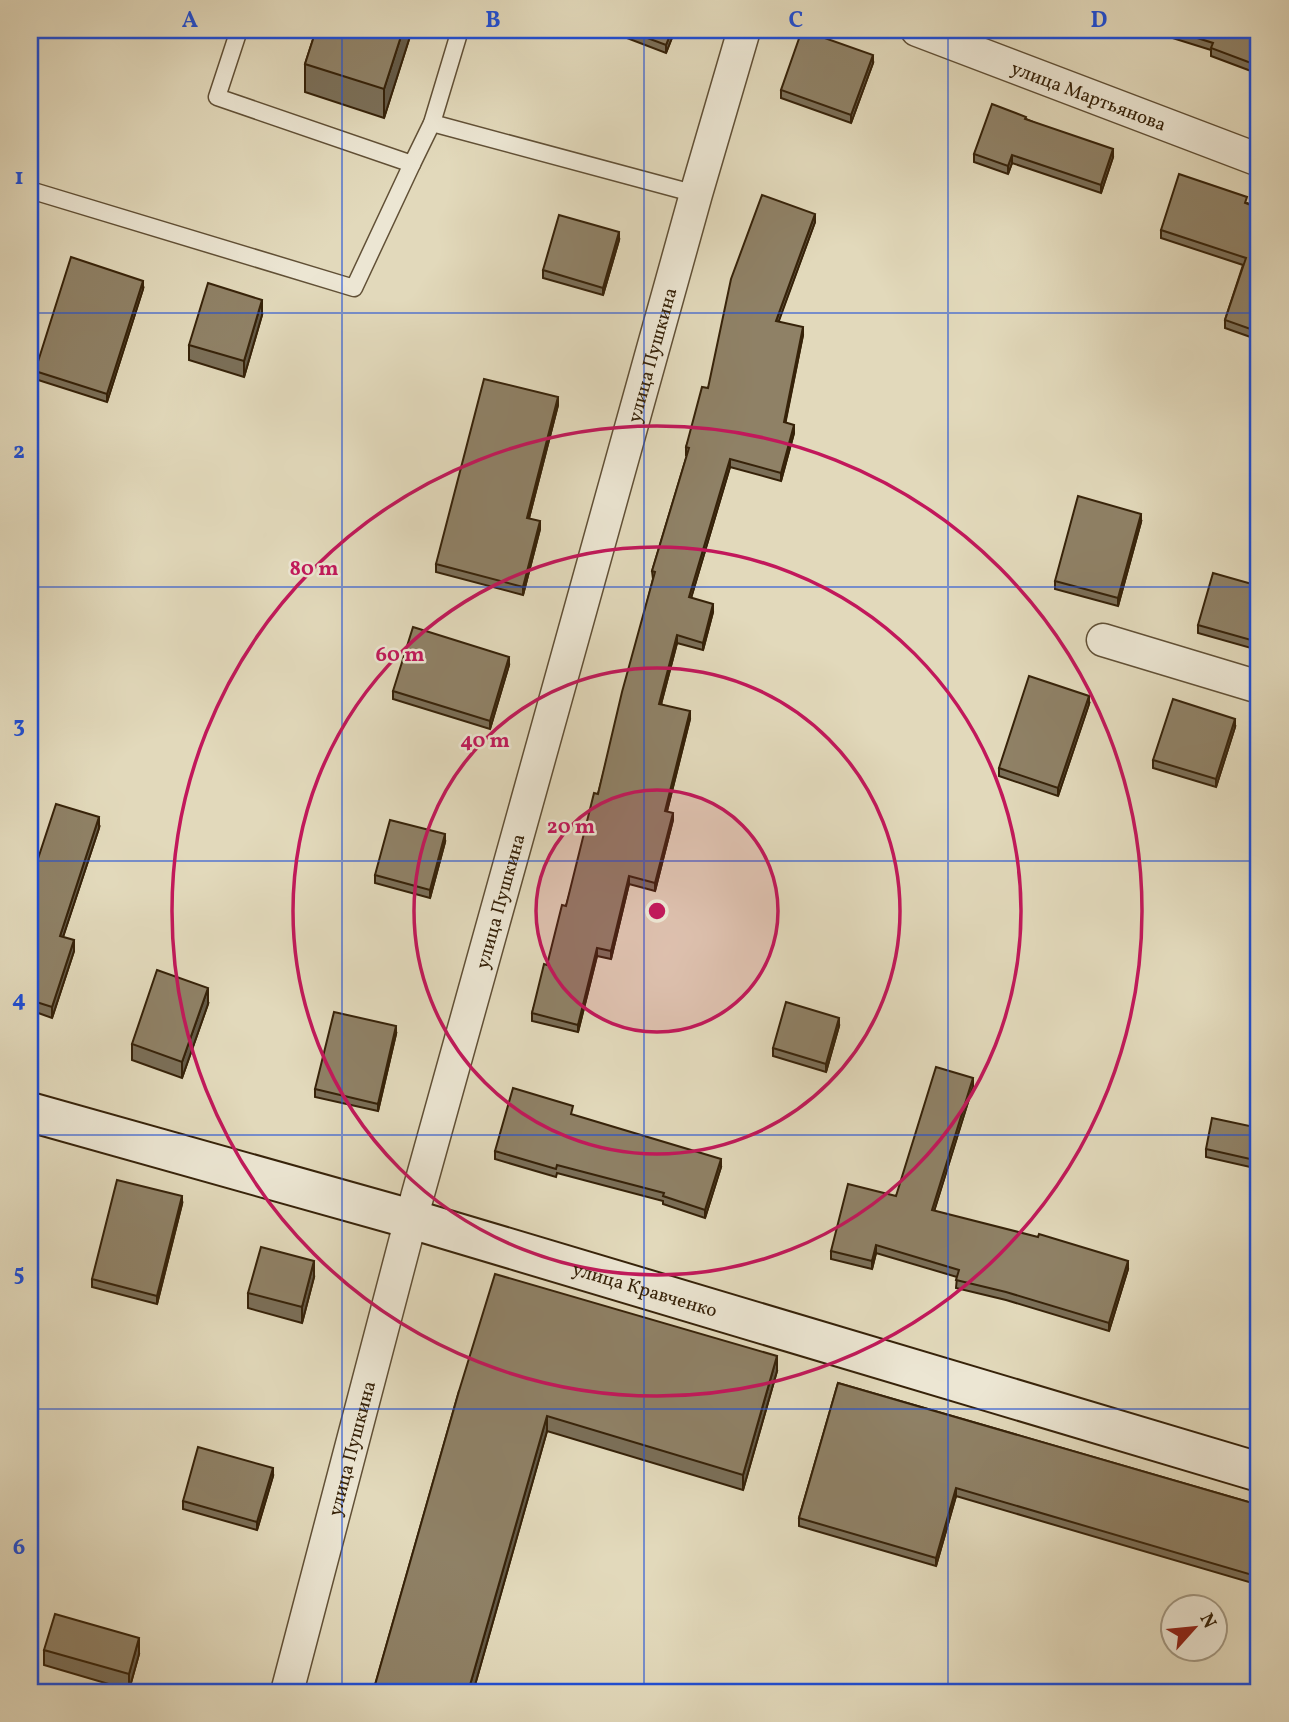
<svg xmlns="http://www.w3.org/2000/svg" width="1289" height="1722" font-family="Vollkorn,serif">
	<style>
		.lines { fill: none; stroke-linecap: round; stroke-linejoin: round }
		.lane-casing { stroke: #615036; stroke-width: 19 }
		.street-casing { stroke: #615036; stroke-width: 35 }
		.secondary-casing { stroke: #362209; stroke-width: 42 }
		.lane { stroke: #ece6d3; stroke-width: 16 }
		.street { stroke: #ece6d3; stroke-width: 32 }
		.secondary { stroke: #ece6d3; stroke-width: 38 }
		.wall { fill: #7b6f58; stroke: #362209; stroke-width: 2 }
		.shaded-wall { fill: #645a47; stroke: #362209; stroke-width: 2 }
		.building { fill: #8f8166; stroke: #362209; stroke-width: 2 }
		.grid { fill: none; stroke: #1d4ed8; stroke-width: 2; stroke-opacity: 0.55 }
		.ring { fill: none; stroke: #c2185b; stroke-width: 3.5 }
		.labels { text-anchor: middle; stroke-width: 5; stroke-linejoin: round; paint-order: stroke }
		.street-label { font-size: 19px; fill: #362209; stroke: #ece6d3 }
		.centre { fill: #c2185b; stroke: #ece6d3; stroke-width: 3.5 }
		.ring-label { font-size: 21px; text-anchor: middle; font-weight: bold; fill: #c2185b; stroke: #ece6d3; stroke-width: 5; stroke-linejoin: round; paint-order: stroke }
		.neatline { fill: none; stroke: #1d4ed8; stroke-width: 2.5 }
		.grid-label { font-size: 23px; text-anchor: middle; font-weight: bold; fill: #1d4ed8 }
	</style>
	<rect width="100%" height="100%" fill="#e2d9bb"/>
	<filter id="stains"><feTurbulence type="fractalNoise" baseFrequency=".00286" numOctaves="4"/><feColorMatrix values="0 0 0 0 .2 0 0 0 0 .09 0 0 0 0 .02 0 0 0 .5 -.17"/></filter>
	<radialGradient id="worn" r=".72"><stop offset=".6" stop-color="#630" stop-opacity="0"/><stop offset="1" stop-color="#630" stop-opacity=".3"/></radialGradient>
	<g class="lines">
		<defs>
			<g id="lane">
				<path d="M239,30L217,97L412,164L432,123L460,30"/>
				<path d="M432,123L696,194"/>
				<path d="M30,190L354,288L412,164"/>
			</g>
			<g id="street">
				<path id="s1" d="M917,30L1259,160"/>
				<path d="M1103,640L1259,687"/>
				<path id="s2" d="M287,1692L411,1219L696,194L744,30"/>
			</g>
			<g id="secondary">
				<path id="s3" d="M30,1112L411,1219L1259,1472"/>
			</g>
		</defs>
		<!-- lane casing -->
		<use href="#lane" class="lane-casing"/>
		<!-- street casing -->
		<use href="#street" class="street-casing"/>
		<!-- secondary casing -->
		<use href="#secondary" class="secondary-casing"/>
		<!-- lane -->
		<use href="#lane" class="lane"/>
		<!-- street -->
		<use href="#street" class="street"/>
		<!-- secondary -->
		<use href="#secondary" class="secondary"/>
	</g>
	<!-- wall -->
	<g class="wall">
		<path d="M316,30H412L384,118L305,92V64Z"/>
		<path d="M606,30H675L666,53Z"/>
		<path d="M1147,30H1259V74L1211,56V50Z"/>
		<path d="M873,63L851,123L781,98V90Z"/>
		<path d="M1026,119L1113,157L1101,193L1012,163L1008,174L974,162V154Z"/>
		<path d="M1247,203L1259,208V340L1225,328V320L1243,265L1161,238V230Z"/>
		<path d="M815,222L778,322L803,335L785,423L794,433L781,481L730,467L691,598L713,612L703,650L677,643L661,704L690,719L667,811L673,820L655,891L629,884L611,959L597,956L578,1032L532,1021V1013L566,906L598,794L653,579L652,571L687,455H686V447L708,388Z"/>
		<path d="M619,240L603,295L543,278V270Z"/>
		<path d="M143,289L107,402L35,379V371Z"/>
		<path d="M262,315L244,377L189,360V345Z"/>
		<path d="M558,405L529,518L540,529L523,595L436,572V564Z"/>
		<path d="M1141,522L1118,606L1055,589V581Z"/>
		<path d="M1259,586L1258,650L1198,633V625Z"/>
		<path d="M509,665L490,729L393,699V691Z"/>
		<path d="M1089,704L1058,796L999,776V768Z"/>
		<path d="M1235,727L1216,787L1153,768V760Z"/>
		<path d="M99,828L63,937L74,951L52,1018L30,1010V883Z"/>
		<path d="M445,842L430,898L375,883V875Z"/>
		<path d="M208,1004L182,1078L132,1060V1044Z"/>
		<path d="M839,1026L826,1072L773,1056V1048Z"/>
		<path d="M396,1034L378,1111L315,1097V1089Z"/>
		<path d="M973,1086L934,1211L1128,1269L1109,1331L1006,1300L956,1288L957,1277L876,1253L872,1269L831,1259V1251L896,1196Z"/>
		<path d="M1259,1128V1169L1206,1157V1149Z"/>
		<path d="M495,1151L721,1167L705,1218L663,1204V1201L557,1173L556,1177L495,1159Z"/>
		<path d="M182,1204L157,1304L92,1287V1279Z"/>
		<path d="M314,1277L302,1323L248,1308V1293Z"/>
		<path d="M777,1371L743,1490L547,1431L473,1692H373L459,1391Z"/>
		<path d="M838,1383L1259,1505V1585L956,1496L936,1566L799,1526V1518Z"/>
		<path d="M273,1476L257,1530L183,1509V1501Z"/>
		<path d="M44,1650L139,1654L129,1690L44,1665Z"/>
	</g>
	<!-- shaded-wall -->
	<g class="shaded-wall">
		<path d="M403,30H412L384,118V89Z"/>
		<path d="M672,30H675L666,53V45Z"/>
		<path d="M873,55V63L851,123V115Z"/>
		<path d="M1113,149V157L1101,193V185Z"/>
		<path d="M1012,155V163L1008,174V166Z"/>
		<path d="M815,214V222L776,329V321Z"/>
		<path d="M619,232V240L603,295V288Z"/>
		<path d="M143,281V289L107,402V394Z"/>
		<path d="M262,300V315L244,377V361Z"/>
		<path d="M803,327V335L784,430V422Z"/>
		<path d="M558,397V405L527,526V518Z"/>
		<path d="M794,425V433L781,481V473Z"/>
		<path d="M730,459V467L689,605V597Z"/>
		<path d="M1141,514V522L1118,606V598Z"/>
		<path d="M540,521V529L523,595V587Z"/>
		<path d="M713,604V612L703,650V643Z"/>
		<path d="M677,635V643L659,712V704Z"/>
		<path d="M509,657V665L490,729V721Z"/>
		<path d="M1089,696V704L1058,796V788Z"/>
		<path d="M690,711V719L665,819V811Z"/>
		<path d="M1235,719V727L1216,787V779Z"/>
		<path d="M673,813V820L655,891V883Z"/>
		<path d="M99,817V828L60,946V936Z"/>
		<path d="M445,834V842L430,898V890Z"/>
		<path d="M629,876V884L611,959V951Z"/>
		<path d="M74,940V951L52,1018V1007Z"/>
		<path d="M597,948V956L578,1032V1025Z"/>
		<path d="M208,988V1004L182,1078V1062Z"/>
		<path d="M839,1018V1026L826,1072V1064Z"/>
		<path d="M396,1026V1034L378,1111V1104Z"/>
		<path d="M973,1078V1086L932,1218V1210Z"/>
		<path d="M721,1159V1167L705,1218V1210Z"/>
		<path d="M182,1196V1204L157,1304V1296Z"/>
		<path d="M876,1245V1253L872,1269V1261Z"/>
		<path d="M314,1261V1277L302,1323V1307Z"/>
		<path d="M1128,1261V1269L1109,1331V1323Z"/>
		<path d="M777,1356V1371L743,1490V1475Z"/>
		<path d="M547,1416V1431L473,1692H468Z"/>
		<path d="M273,1468V1476L257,1530V1522Z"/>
		<path d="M956,1488V1496L936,1566V1558Z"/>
		<path d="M139,1638V1654L129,1690V1674Z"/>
	</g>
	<!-- building -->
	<g class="building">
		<path d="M316,30H403L384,89L305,64Z"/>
		<path d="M626,30H672L666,45Z"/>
		<path d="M802,30L873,55L851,115L781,90Z"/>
		<path d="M1172,30H1259V66L1211,48L1213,43Z"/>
		<path d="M992,104L1026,117L1025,119L1113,149L1101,185L1012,155L1008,166L974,154Z"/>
		<path d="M1179,174L1247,197L1245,203L1259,208V332L1225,320L1246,258L1161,230Z"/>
		<path d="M762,195L815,214L776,321L803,327L784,422L794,425L781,473L730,459L689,597L713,604L703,643L677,635L659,704L690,711L665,811L673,813L655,883L629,876L611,951L597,948L578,1025L532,1013L544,964L547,965L562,905L566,906L594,793L598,794L622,692L655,572L652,571L689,448L686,447L702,387L708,388L731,279Z"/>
		<path d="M559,215L619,232L603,288L543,270Z"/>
		<path d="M71,257L143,281L107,394L35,371Z"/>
		<path d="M208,283L262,300L244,361L189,345Z"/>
		<path d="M484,379L558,397L527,518L540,521L523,587L436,564Z"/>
		<path d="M1078,496L1141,514L1118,598L1055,581Z"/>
		<path d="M1213,573L1259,586L1258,642L1198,625Z"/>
		<path d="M413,627L509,657L490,721L393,691Z"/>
		<path d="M1029,676L1089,696L1058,788L999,768Z"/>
		<path d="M1173,699L1235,719L1216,779L1153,760Z"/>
		<path d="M56,804L99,817L60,936L74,940L52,1007L30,1000V883Z"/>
		<path d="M390,820L445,834L430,890L375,875Z"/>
		<path d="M157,970L208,988L182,1062L132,1044Z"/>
		<path d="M786,1002L839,1018L826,1064L773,1048Z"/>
		<path d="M334,1012L396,1026L378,1104L315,1089Z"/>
		<path d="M936,1067L973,1078L932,1210L1038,1237L1039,1234L1128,1261L1109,1323L1006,1292L956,1280L959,1270L876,1245L872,1261L831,1251L848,1184L896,1196Z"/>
		<path d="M513,1088L573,1106L571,1114L721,1159L705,1210L663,1196L664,1193L557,1165L556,1169L495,1151Z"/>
		<path d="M1212,1118L1259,1128V1161L1206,1149Z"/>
		<path d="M117,1180L182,1196L157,1296L92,1279Z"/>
		<path d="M261,1247L314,1261L302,1307L248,1293Z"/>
		<path d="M495,1274L777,1356L743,1475L547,1416L468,1692H373L459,1391Z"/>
		<path d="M838,1383L1259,1505V1577L956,1488L936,1558L799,1518Z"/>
		<path d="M198,1447L273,1468L257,1522L183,1501Z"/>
		<path d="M55,1614L139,1638L129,1674L44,1650Z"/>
	</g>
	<!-- grid -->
	<path class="grid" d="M342,30V1692M644,30V1692M948,30V1692M30,313H1259M30,587H1259M30,861H1259M30,1135H1259M30,1409H1259"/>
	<!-- distance rings -->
	<circle cx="657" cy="911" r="121" fill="#c2185b" fill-opacity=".12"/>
	<g class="ring">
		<circle cx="657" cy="911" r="121"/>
		<circle cx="657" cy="911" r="243"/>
		<circle cx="657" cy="911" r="364"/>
		<circle cx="657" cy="911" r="485"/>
	</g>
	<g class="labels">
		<!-- street labels -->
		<g class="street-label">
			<text dy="7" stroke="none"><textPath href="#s1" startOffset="184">улица Мартьянова</textPath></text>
			<text dy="7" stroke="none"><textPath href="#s2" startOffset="1386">улица Пушкина</textPath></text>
			<text dy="7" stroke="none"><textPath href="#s2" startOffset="819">улица Пушкина</textPath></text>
			<text dy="7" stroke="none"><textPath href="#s3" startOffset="640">улица Кравченко</textPath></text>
			<text dy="7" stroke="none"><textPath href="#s2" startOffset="252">улица Пушкина</textPath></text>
		</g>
	</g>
	<circle cx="657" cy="911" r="10" class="centre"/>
	<g class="ring-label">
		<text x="314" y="575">80 m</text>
		<text x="400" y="661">60 m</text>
		<text x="485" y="747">40 m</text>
		<text x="571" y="833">20 m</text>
	</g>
	<!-- margin -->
	<rect width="1289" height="1722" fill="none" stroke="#e2d9bb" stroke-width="77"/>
	<!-- north arrow -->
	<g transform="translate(1194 1628) rotate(63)"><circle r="33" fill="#ece6d3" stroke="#a39882" stroke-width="2"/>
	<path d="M0-5L12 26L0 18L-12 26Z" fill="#8f2418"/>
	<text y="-10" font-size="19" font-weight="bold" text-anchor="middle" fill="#362209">N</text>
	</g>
	<rect x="38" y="38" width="1212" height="1646" class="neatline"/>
	<g class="grid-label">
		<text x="190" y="27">A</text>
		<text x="493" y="27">B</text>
		<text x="796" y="27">C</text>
		<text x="1099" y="27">D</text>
		<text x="19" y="184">1</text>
		<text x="19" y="458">2</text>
		<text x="19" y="732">3</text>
		<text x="19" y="1006">4</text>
		<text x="19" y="1280">5</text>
		<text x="19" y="1554">6</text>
	</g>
	<rect width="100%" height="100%" filter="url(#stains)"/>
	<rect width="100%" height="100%" fill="url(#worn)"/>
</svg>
